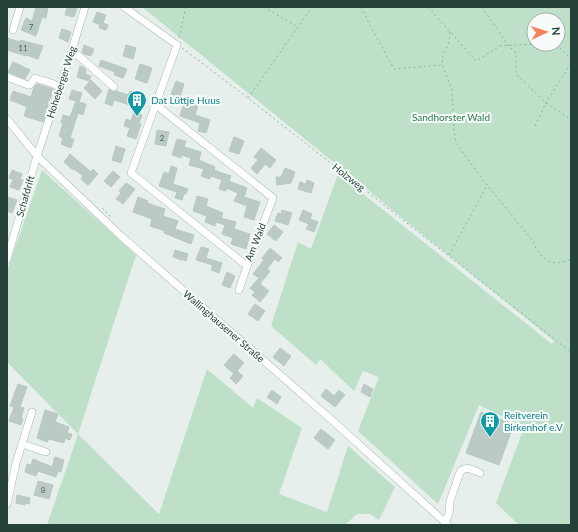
<svg xmlns="http://www.w3.org/2000/svg" width="578" height="532" font-family="Lato,sans-serif">
	<style>
		.green { fill: #bfe0c8; fill-rule: evenodd }
		.building { fill: #bbcac4; stroke: #b8c9c2 }
		.lines { fill: none; stroke-linecap: round; stroke-linejoin: round }
		.minor-casing { stroke: #a8b8b2; stroke-width: 8 }
		.path { stroke: #86b3a5; stroke-width: 1; stroke-dasharray: 2 3; stroke-linecap: butt }
		.minor { stroke: #fff; stroke-width: 7 }
		.labels { text-anchor: middle; stroke-width: 4; stroke-linejoin: round; paint-order: stroke }
		.number-label { font-size: 8px; fill: #4a645c }
		.street-label { font-size: 10px; fill: #24423a; stroke: #f7fbf9 }
		.culture-label { font-size: 10px; fill: #0d838f; stroke: #f7fbf9; text-anchor: start }
		.park-label { font-size: 10px; fill: #2d7a4b; stroke: #f7fbf9 }
	</style>
	<rect width="100%" height="100%" fill="#e6efeb"/>
	<!-- green -->
	<g class="green">
		<path d="M142,7H571V525H519L496,503L524,427L479,405L438,504L358,431L379,377L363,371L354,391L320,359L316,365L271,326L298,242L311,249L338,174L552,344L554,341ZM534,20H558V44H534Z"/>
		<path d="M42,170L136,255L78,434L159,514L207,369L253,408L257,398L302,428L279,494L327,512L348,446L395,487L379,520L370,514H357L345,525H47L78,434L7,362V271Z"/>
	</g>
	<!-- building -->
	<g class="building">
		<path d="M36,7H44L48,8L46,18L42,17L36,36L21,30L26,18L32,21Z"/>
		<path d="M67,7L77,8L74,17L65,15Z"/>
		<path d="M97,12L106,15L103,23L108,25L106,30L99,28L100,25L93,22Z"/>
		<path d="M62,29L71,32L68,42L59,38Z"/>
		<path d="M7,38L20,42V40L43,46L38,59L26,55V56L7,50Z"/>
		<path d="M84,45L94,49L91,56L84,54L82,52Z"/>
		<path d="M126,45L136,48L133,59L123,56Z"/>
		<path d="M101,60L127,69L123,78L114,75L115,72L99,66Z"/>
		<path d="M13,62L30,70L25,79L8,72Z"/>
		<path d="M140,64L152,68L147,83L135,79Z"/>
		<path d="M80,66L83,67L86,69L85,74L91,76L89,81L77,77Z"/>
		<path d="M91,80L102,91L95,99L84,88Z"/>
		<path d="M176,81L184,84L180,97L171,94Z"/>
		<path d="M37,84L53,89L43,122L24,116L27,107L10,100L13,91L31,97L34,87Z"/>
		<path d="M109,89L113,92L116,91L128,95L130,91L137,93L133,106L114,100L112,106L105,103Z"/>
		<path d="M72,90L82,93L79,102L86,104L83,115L78,113L70,138L74,139L71,148L61,144L63,138L59,136L63,123H61L63,115L70,117L76,101L69,99Z"/>
		<path d="M190,99L199,102L195,115L210,120L206,133L198,131L200,123L180,116L183,106L188,107Z"/>
		<path d="M134,112L142,115L139,123L141,124L136,139L127,136L130,128L124,126L126,119L131,121Z"/>
		<path d="M157,130L169,132L166,146L155,144Z"/>
		<path d="M234,137L244,141L239,154L229,151Z"/>
		<path d="M177,139L186,141L184,147L201,152L199,160L215,167L214,170L231,176L229,181L247,188L244,197L260,202L254,220L244,217L247,206L234,201L238,193L226,188V191L219,189L222,180L211,176L210,179L201,176L204,169L189,165L191,158L182,155L181,158L172,155Z"/>
		<path d="M116,146L125,149L121,163L112,160Z"/>
		<path d="M261,148L276,160L270,168L265,164L257,174L251,168L258,160L254,157Z"/>
		<path d="M70,154L91,172L93,169L98,174L88,185L81,179L83,176L74,169L73,170L64,162Z"/>
		<path d="M171,166L177,168L173,184L188,189L186,194H184L182,200L175,198L177,192L159,186L164,172L169,174Z"/>
		<path d="M285,168L295,172L291,183L277,185L276,177H281Z"/>
		<path d="M12,170L22,174L20,179L23,180L19,190L10,187L13,180L9,178Z"/>
		<path d="M113,171L120,177L111,187L104,181Z"/>
		<path d="M307,180L314,183L311,193L298,189L300,182L306,184Z"/>
		<path d="M126,183L135,189L123,204L116,199L121,193L119,191Z"/>
		<path d="M197,196L208,199L206,206L223,213L221,218L236,222L234,229L250,234L246,249L231,244L233,238L222,234L225,225L216,222L215,226L205,222L207,216L193,211Z"/>
		<path d="M7,197L17,200L12,213L7,211Z"/>
		<path d="M138,197L148,201L147,203L165,209L163,216L178,221L175,229L194,235L191,244L164,233L165,231L150,226L152,219L133,212Z"/>
		<path d="M282,210L292,213L288,225L275,221L278,213L281,214Z"/>
		<path d="M303,210L312,214L310,219L318,222L314,232L306,229L309,224L299,220Z"/>
		<path d="M274,225L283,232L276,241L267,234Z"/>
		<path d="M201,247L209,249L206,258L222,263L219,273L211,270L213,265L196,260Z"/>
		<path d="M270,248L282,258L278,262L275,259L267,269L270,271L260,284L269,291L260,302L252,295L255,292L250,288L259,278L253,274L264,260L262,258Z"/>
		<path d="M175,250L188,254L186,261L181,259V260L173,257Z"/>
		<path d="M227,272L235,276L230,288L222,285Z"/>
		<path d="M255,304L265,311L258,321L248,314Z"/>
		<path d="M280,348L291,356L284,366L273,357Z"/>
		<path d="M234,354L244,363L237,371L243,376L236,384L230,378L234,374L224,365Z"/>
		<path d="M18,384L27,387L20,407L24,408L21,418L23,419L21,425L9,421L14,407L10,406Z"/>
		<path d="M364,384L373,389L370,397L361,392Z"/>
		<path d="M326,389L334,396L339,390L345,395L335,407L321,396Z"/>
		<path d="M272,390L281,397L277,404L267,397Z"/>
		<path d="M45,410L58,414L55,422L69,427L67,433L72,434L70,440L65,438L64,443L49,439L47,442L37,438Z"/>
		<path d="M481,412L514,424L499,465L466,453Z"/>
		<path d="M321,429L335,440L328,449L314,438Z"/>
		<path d="M55,457L64,460L61,472L58,471L56,477L38,471L36,476L25,472L27,464L31,465L33,459L52,467Z"/>
		<path d="M38,481L53,485L49,499L34,495Z"/>
		<path d="M17,495L30,498L29,504L25,503V505L16,503Z"/>
	</g>
	<g class="lines">
		<defs>
			<g id="minor">
				<path d="M124,7L177,45L131,173L247,266L273,198L156,105"/>
				<path d="M13,30L20,7"/>
				<path d="M72,50L114,87"/>
				<path d="M7,77L28,85H30L35,78L51,83L60,87"/>
				<path d="M7,119L37,156L121,236L334,422L448,525"/>
				<path d="M7,259L37,156L72,50L85,7"/>
				<path d="M239,290L247,266"/>
				<path d="M22,444L46,452"/>
				<path d="M7,504L16,463L32,412"/>
				<path d="M445,522L449,514L450,501L460,472C466,465 473,470 480,473"/>
			</g>
		</defs>
		<!-- minor casing -->
		<use href="#minor" class="minor-casing"/>
		<!-- path -->
		<g class="path">
			<path d="M264,7L298,27"/>
			<path d="M361,7L371,27L394,69L441,65"/>
			<path d="M428,7L476,61L500,46L537,44"/>
			<path d="M482,7L508,45L516,53V74L546,103L566,116L571,120"/>
			<path d="M450,32L449,42L443,55L442,64L452,90L454,130L456,143L487,185L533,241C535,250 545,262 555,263C560,263 567,261 571,259"/>
			<path d="M179,38L186,7"/>
			<path d="M556,44L571,59"/>
			<path d="M182,48L248,98L571,352"/>
			<path d="M248,98L312,7"/>
			<path d="M535,126L546,103L571,63"/>
			<path d="M102,208L111,217"/>
			<path d="M449,255L487,186"/>
		</g>
		<!-- minor -->
		<use href="#minor" class="minor"/>
	</g>
	<!-- icons -->
	<defs>
		<symbol id="building-pin" viewBox="-11 -11 22 30"><path d="M0 17L-7.5 6A9.5 9.5 0 1 1 7.5 6Z" fill="#0f9aa8" stroke="#f7fbf9"/><path d="M-4-6H4V6H1V3H-1V6H-4ZM-2.5-4.3h1.7v1.8h-1.7ZM.8-4.3h1.7v1.8H.8ZM-2.5-1h1.7V.8h-1.7ZM.8-1h1.7V.8H.8Z" fill="#fff"/></symbol>
	</defs>
	<g fill-rule="evenodd">
		<use href="#building-pin" x="126" y="89" width="22" height="30"/>
		<use href="#building-pin" x="479" y="410" width="22" height="30"/>
	</g>
	<g class="labels">
		<!-- number labels -->
		<g class="number-label">
			<text x="31" y="30">7</text>
			<text x="23" y="51">11</text>
			<text x="162" y="141">2</text>
			<text x="43" y="493">8</text>
		</g>
		<!-- street labels -->
		<g class="street-label">
			<text transform="translate(61 82) rotate(-72)" y="4">Hoheberger Weg</text>
			<text transform="translate(349 177) rotate(38)" y="4">Holzweg</text>
			<text transform="translate(25 196) rotate(-74)" y="4">Schafdrift</text>
			<text transform="translate(255 242) rotate(-68)" y="4">Am Wald</text>
			<text transform="translate(224 326) rotate(41)" y="4">Wallinghausener Straße</text>
		</g>
		<!-- culture labels -->
		<g class="culture-label">
			<text x="151" y="104">Dat Lüttje Huus</text>
			<text x="504" y="419">Reitverein<tspan x="504" dy="12">Birkenhof e.V</tspan></text>
		</g>
		<!-- park labels -->
		<g class="park-label">
			<text x="451" y="121">Sandhorster Wald</text>
		</g>
	</g>
	<!-- border -->
	<rect width="578" height="532" fill="none" stroke="#24423a" stroke-width="16"/>
	<!-- north arrow -->
	<g transform="translate(546 32) rotate(86)"><circle r="19" fill="#f7fbf9" stroke="#a3b1ad"/>
	<path d="M0-3L7 15L0 10L-7 15Z" fill="#f4845f"/>
	<text y="-6" font-size="11" font-weight="bold" text-anchor="middle" fill="#24423a">N</text>
	</g>
</svg>
